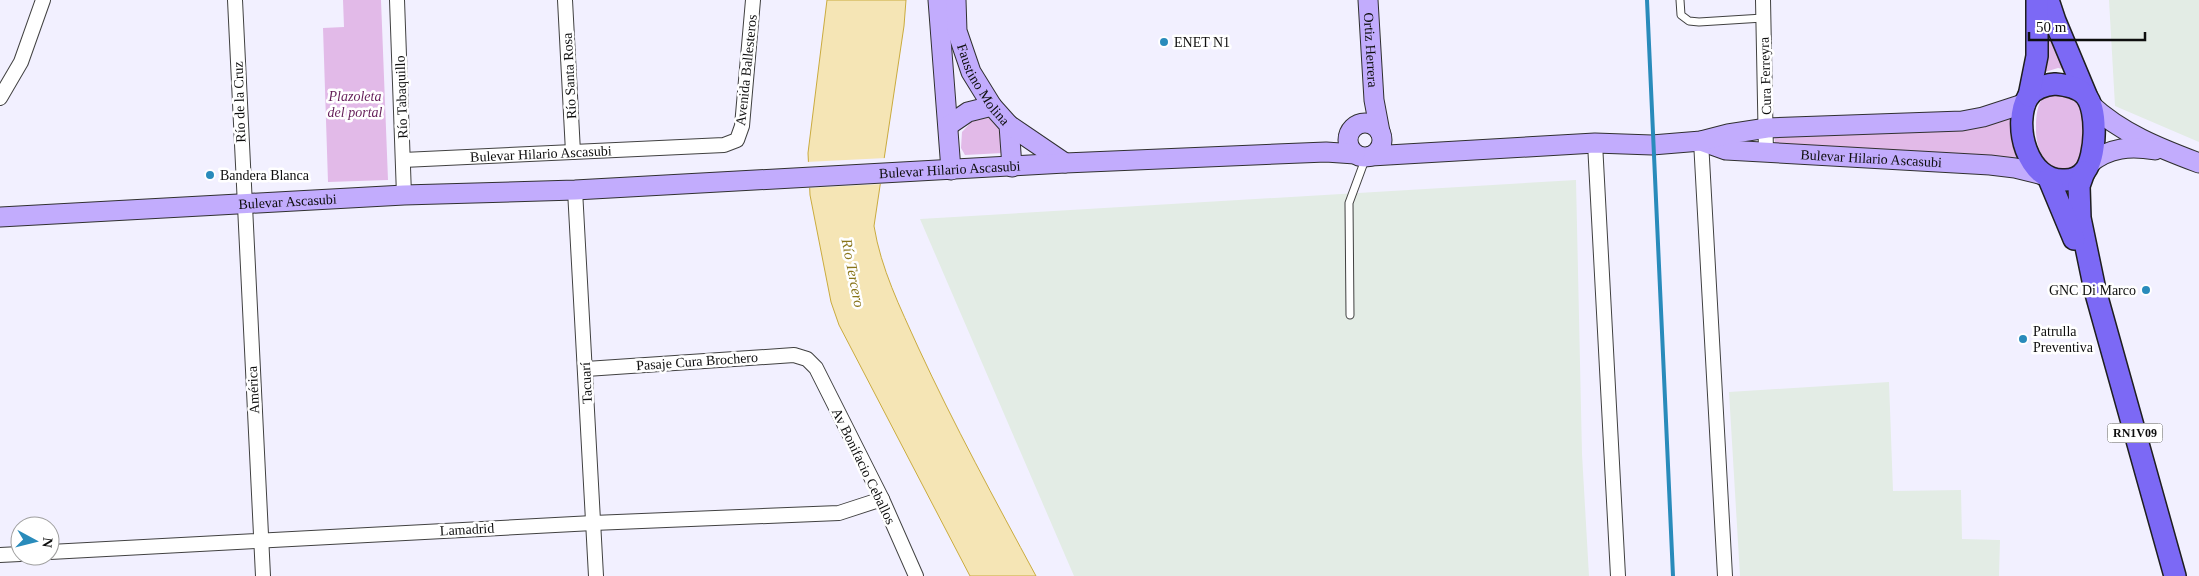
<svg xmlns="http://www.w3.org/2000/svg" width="2199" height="576" font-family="Georgia,serif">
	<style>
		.industrial { fill: #e3ece5 }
		.green { fill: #e2bae8 }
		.water { fill: #f5e5b5; stroke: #caab3e }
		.pier { fill: #f2f0ff }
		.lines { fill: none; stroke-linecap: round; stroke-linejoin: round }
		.lane-casing { stroke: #414141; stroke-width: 9 }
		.street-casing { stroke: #414141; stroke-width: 16 }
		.secondary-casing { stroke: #303030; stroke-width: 21 }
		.primary-casing { stroke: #1f1f1f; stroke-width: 24 }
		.lane { stroke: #fff; stroke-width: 7 }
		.street { stroke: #fff; stroke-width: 14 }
		.secondary { stroke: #c2acfd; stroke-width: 19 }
		.primary { stroke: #7c69f5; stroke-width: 21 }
		.rail { stroke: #298bbb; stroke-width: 4 }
		.poi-dot { fill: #298bbb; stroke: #fff; stroke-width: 2 }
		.labels { text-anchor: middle; stroke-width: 5; stroke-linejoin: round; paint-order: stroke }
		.shield { fill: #fff; stroke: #565656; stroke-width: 1 }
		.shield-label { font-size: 12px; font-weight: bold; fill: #0e0e0e }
		.poi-label { font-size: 14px; fill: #0e0e0e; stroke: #fff; text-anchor: start }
		.street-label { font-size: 14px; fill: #0e0e0e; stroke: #fff }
		.park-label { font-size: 14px; font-style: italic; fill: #651f59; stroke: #fff }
		.water-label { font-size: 15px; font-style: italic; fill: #887419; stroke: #fff }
	</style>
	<rect width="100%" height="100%" fill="#f2f0ff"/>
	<!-- industrial -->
	<g class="industrial">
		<path d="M2109,0H2199V142L2115,106Z"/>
		<path d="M1576,180L1582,454L1589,576H1074L920,219Z"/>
		<path d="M1889,382L1893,491L1961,490L1962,539L2000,540L1999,576H1740L1729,392Z"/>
	</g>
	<!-- green -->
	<g class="green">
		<path d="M343,0H381L388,180L328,182L323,28L344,27Z"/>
		<path d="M2043,3L2067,70L2058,68L2045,72L2048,50Z"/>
		<path d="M2062,92C2081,102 2082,109 2084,129C2090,187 2034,179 2036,127C2036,116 2037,106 2043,97Z"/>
		<path d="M2014,114L2022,163L1775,143L1774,136Z"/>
		<path d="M989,118L1001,126L1003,153L965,155L961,148L962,132L974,119Z"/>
	</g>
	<!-- water -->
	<path class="water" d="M827,0H906L904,26L874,226C881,269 900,307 918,347C954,425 995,500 1036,576H970L839,325L831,302L810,195L808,153Z"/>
	<!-- pier -->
	<path class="pier" d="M886,158L882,184L807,188L806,162Z"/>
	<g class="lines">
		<defs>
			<g id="lane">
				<path d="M1680,0L1681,15L1689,21L1699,22L1763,18"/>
				<path d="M1350,315L1349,203L1366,157"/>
			</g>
			<g id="street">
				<path d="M235,0L263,576"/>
				<path d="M397,0L404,195"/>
				<path d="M565,0L573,152"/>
				<path d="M1763,0L1766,153"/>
				<path d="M0,98L21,62L43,0"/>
				<path d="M1701,141L1725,576"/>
				<path d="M1595,143L1618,576"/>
				<path id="s1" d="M403,160L724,145L737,140L742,126L753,0"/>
				<path d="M575,190L596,576"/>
				<path d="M586,369L794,355L807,359L816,368L882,499L916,576"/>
				<path d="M50,552L593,523L839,513L882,499"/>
				<path d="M0,555L20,554"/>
			</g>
			<g id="secondary">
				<path d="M938,0L951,170"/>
				<path id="s2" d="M956,0L957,31L971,72L992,106L1009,125L1012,167"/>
				<path id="s3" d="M1368,0L1374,100L1380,132"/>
				<path d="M2090,104C2121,133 2159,148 2199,163"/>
				<circle cx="1365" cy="140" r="17"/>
				<path d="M949,125L968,112L992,106"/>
				<path d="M1009,125L1065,163"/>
				<path id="s4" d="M1701,141L1726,150L1990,165L2015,168L2043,175"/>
				<path d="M1371,156L1595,143L1652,145L1701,141L1728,134L1767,128L1962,121L1983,117L2026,103"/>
				<path d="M2089,164C2109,147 2131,146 2155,150"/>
				<path id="s5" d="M0,217L404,195L575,190L1065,163L1326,152L1355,154"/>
			</g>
			<g id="primary">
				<path d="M2048,0L2055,21L2086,95"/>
				<path d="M2055,84C2066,85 2079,87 2086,96C2098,111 2096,156 2085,171C2080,177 2073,180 2065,180C2027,183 2012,124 2028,97C2034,88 2045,85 2055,84Z"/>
				<path d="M2029,96L2037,56V0"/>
				<path d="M2084,172L2079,186L2080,218L2095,290L2175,576"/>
				<path d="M2049,179L2074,239"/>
			</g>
		</defs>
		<!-- lane casing -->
		<use href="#lane" class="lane-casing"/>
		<!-- street casing -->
		<use href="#street" class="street-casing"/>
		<!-- secondary casing -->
		<use href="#secondary" class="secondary-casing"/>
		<!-- primary casing -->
		<use href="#primary" class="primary-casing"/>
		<!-- lane -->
		<use href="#lane" class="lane"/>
		<!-- street -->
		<use href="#street" class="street"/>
		<!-- secondary -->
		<use href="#secondary" class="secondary"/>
		<!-- primary -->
		<use href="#primary" class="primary"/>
		<!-- rail -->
		<path class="rail" d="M1647,0L1673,576"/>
	</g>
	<!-- markers -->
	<g class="poi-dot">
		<circle cx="1164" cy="42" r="5"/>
		<circle cx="210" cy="175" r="5"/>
		<circle cx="2146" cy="290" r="5"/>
		<circle cx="2023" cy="339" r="5"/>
	</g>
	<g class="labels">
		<!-- shield labels -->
		<rect class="shield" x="2107.5" y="423.5" width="55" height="19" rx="4"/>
		<g class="shield-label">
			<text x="2135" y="437">RN1V09</text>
		</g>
		<!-- poi labels -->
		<g class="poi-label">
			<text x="1174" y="47">ENET N1</text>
			<text x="220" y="180">Bandera Blanca</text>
			<text x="2136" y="295" text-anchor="end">GNC Di Marco</text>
			<text x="2033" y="336">Patrulla<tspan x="2033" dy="16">Preventiva</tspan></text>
		</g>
		<!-- street labels -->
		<g class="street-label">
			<text dy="5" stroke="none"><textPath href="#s3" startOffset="50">Ortiz Herrera</textPath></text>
			<text transform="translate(746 70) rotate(-84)" y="5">Avenida Ballesteros</text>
			<text transform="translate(569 76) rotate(-93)" y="5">Río Santa Rosa</text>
			<text transform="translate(1765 76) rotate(-92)" y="5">Cura Ferreyra</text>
			<text dy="5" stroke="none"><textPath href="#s2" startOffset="91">Faustino Molina</textPath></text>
			<text transform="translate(401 97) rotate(-92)" y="5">Río Tabaquillo</text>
			<text transform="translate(239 102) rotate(-92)" y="5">Río de la Cruz</text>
			<text dy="5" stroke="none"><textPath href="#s1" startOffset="138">Bulevar Hilario Ascasubi</textPath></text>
			<text dy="5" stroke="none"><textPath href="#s4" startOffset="172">Bulevar Hilario Ascasubi</textPath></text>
			<text dy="5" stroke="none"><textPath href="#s5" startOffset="951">Bulevar Hilario Ascasubi</textPath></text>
			<text dy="5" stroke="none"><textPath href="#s5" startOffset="288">Bulevar Ascasubi</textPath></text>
			<text transform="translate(697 361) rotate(-4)" y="5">Pasaje Cura Brochero</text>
			<text transform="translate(586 383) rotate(-93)" y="5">Tacuarí</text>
			<text transform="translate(253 390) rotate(-93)" y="5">América</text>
			<text transform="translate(864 466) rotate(64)" y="5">Av Bonifacio Ceballos</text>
			<text transform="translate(467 529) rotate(-3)" y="5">Lamadrid</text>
		</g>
		<!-- park labels -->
		<g class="park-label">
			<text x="355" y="101">Plazoleta<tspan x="355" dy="16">del portal</tspan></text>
		</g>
		<!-- water labels -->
		<g class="water-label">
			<text transform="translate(853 273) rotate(79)" y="5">Río Tercero</text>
		</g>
	</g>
	<!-- north arrow -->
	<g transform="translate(35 541) rotate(97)"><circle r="24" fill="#ffffff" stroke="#9f9f9f"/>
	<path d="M0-4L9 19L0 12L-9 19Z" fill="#298bbb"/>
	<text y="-8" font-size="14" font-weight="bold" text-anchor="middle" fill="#0e0e0e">N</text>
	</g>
	<!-- scale -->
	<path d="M2029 32v8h116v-8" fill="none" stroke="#0e0e0e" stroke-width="2.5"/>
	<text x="2036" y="32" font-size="15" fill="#0e0e0e" stroke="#ffffff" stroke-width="4" paint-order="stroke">50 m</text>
</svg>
